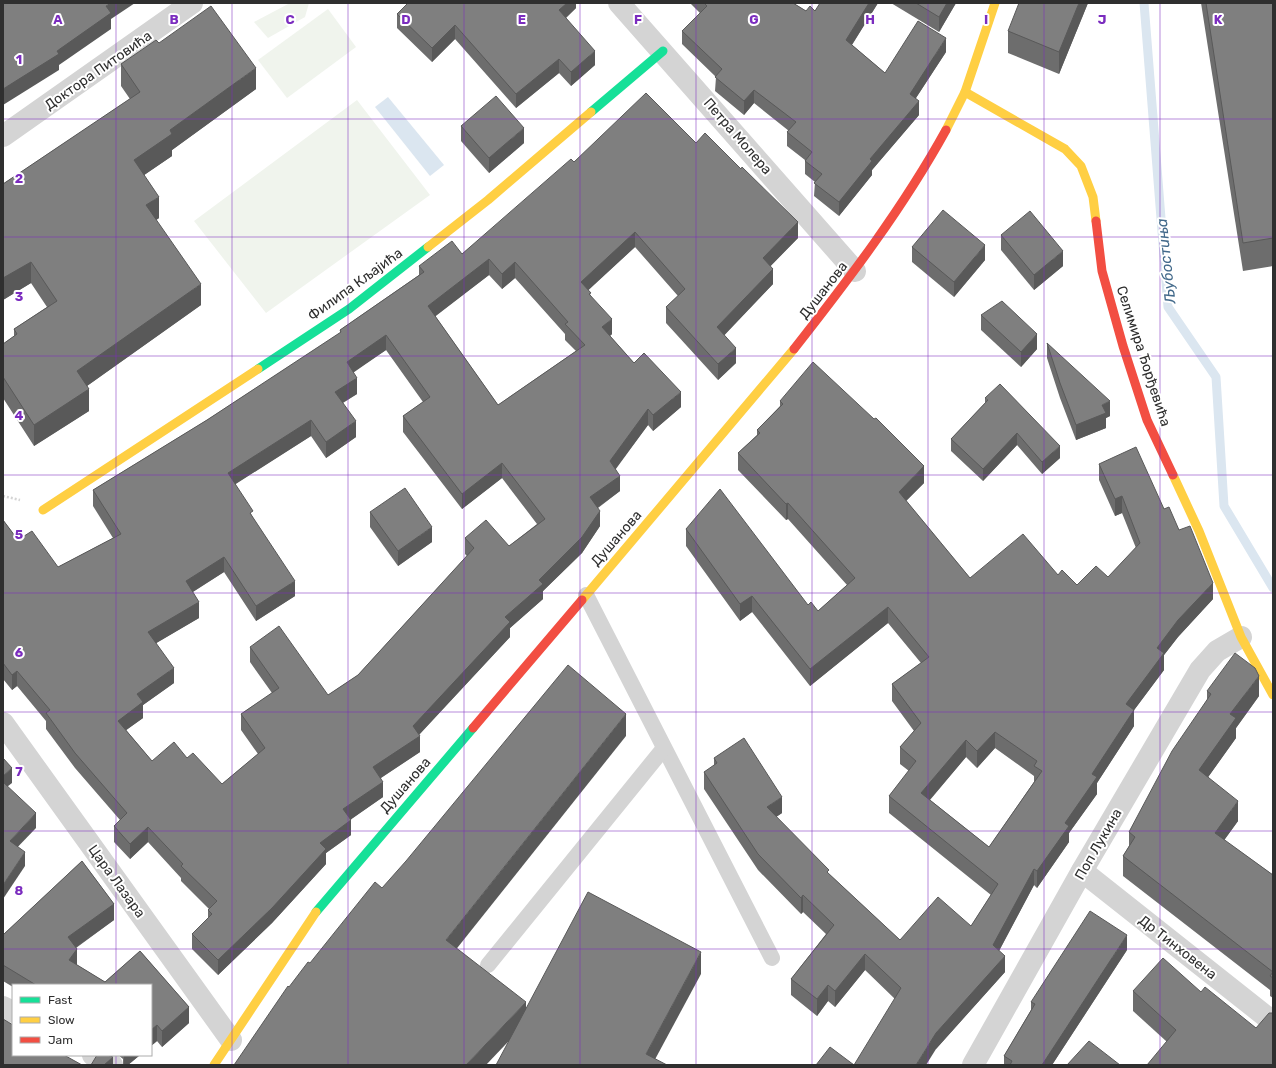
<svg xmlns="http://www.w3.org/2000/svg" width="1276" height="1068" font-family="Rubik,sans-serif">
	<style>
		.green { fill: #f0f4ed }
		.water { fill: #dbe6f0 }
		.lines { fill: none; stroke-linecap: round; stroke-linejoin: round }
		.stream { stroke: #dbe6f0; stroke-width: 9 }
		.path { stroke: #d4d4d4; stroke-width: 2.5; stroke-dasharray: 2 2; stroke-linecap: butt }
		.lane { stroke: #d4d4d4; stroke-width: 16 }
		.street { stroke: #d4d4d4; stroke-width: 22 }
		.fast { stroke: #16e098; stroke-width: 9 }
		.slow { stroke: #ffcf43; stroke-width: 9 }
		.jam { stroke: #f24e42; stroke-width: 9 }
		.wall { fill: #6d6d6d; fill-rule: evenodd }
		.shaded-wall { fill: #595959 }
		.building { fill: #7f7f7f; stroke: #595959; fill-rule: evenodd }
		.grid { fill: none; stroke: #7b2cbf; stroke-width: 1; stroke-opacity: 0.55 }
		.labels { text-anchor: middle; stroke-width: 4; stroke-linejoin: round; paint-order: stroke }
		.street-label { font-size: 14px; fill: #2f2f2f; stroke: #fff }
		.water-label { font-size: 15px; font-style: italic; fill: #436a8b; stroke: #fff }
		.grid-label { font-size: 13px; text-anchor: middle; font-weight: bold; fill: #7b2cbf; stroke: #fff; stroke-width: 4; stroke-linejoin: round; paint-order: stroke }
	</style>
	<rect width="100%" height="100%" fill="#fff"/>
	<!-- green -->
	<g class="green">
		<path d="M290,3H309L305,17L268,38L254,22Z"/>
		<path d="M328,9L356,47L287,98L258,60Z"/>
		<path d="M357,100L430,195L266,313L194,221Z"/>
	</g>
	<!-- water -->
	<path class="water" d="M388,97L444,165L430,176L375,107Z"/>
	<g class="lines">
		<!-- stream -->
		<path class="stream" d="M1144,3L1168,307L1216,377L1224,506L1273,588"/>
		<!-- path -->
		<path class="path" d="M3,496L20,500"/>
		<!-- lane -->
		<g class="lane">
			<path d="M586,595L772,958"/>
			<path d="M488,965L664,748"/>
		</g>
		<!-- street -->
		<g class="street">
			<path d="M619,3L855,271"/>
			<path d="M3,136L192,3"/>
			<path d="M3,723L231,1040"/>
			<path d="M1082,871L1273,1022"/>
			<path d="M3,1007L13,1012"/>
			<path d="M93,1055L112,1065"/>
			<path d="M973,1065L1082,871L1200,670L1217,651L1241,637"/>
		</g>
		<!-- fast -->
		<g class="fast">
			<path d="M591,112L663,51"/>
			<path d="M258,369L349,309L428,247"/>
			<path d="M316,912L473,728"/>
		</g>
		<!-- slow -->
		<g class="slow">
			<path d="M965,92L1065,149L1081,166L1093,197L1096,221"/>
			<path d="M946,130L965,92L995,3"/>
			<path d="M428,247L488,200L591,112"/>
			<path d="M1173,475L1199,531L1241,637L1273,695"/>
			<path d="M43,510L258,369"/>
			<path d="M582,600L794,349"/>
			<path d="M214,1065L316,912"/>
		</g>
		<!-- jam -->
		<g class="jam">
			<path d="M1096,221L1102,271L1123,346L1147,420L1173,475"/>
			<path d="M794,349C849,279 903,208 946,130"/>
			<path d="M473,728L582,600"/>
		</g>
	</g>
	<!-- wall -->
	<g class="wall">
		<path d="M576,3V8L566,18L595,65L571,86L559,73L516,108L455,39L432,62L397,28V14Z"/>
		<path d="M690,3H793L806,11L878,3L852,45L885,73L946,52L916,98L919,115L872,170V175L839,216L814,196L815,182L805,174V160L787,146V132L789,131L754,103L744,115L715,91L716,77L682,44V31L700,13Z"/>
		<path d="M891,3H956L939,32Z"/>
		<path d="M1088,3L1059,74L1008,53V31Z"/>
		<path d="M1201,3H1273V266L1243,271Z"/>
		<path d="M159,43L256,89L172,150V156L144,175L159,218L156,220L201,305L87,386L89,411L34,446L3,398V344L14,336V329L47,307L31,283L3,300V184L130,99L121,86V64Z"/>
		<path d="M461,126L524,143L489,173L461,141Z"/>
		<path d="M696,143L798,238L770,266L773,284L724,335L736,363L718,380L666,323V307L678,296L635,247L588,290L591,296L612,334L610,336L634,363L681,407L653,431L648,425L615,469L620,491L598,508L600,526L582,553L543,591V599L510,628V637L419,735L420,752L381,778L383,797L351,819V835L326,853V864L272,923L218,975L192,949V934L208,918V910L209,909L181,881V878L148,842L130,859L114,842V826L120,820L75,768L46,729V721L17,686L12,690L3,679V520L18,540L58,567L113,538L93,506V490L207,420L340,333V330L419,275V266L462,254L574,162ZM489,275L502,289L515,278L565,334V340L576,351L498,405L435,316ZM386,350L423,402L403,416V432L462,509L502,478L537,524L509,546L465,538V554L467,556L358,675L328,695L250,647V662L272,693L241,714V730L258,754L222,784L187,758L152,761L126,730L143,718V705L174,683L156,643L199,618L193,592L224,572L256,621L295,596L235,484L311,436L326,458L356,437L343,403L357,394L353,372Z"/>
		<path d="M1001,235L1063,266L1034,290L1001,250Z"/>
		<path d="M912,247L985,260L954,297L912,262Z"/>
		<path d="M981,315L1037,349L1021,367L981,330Z"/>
		<path d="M1047,343L1110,416L1106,418V428L1076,440L1060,398L1047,358Z"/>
		<path d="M985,398L1060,458L1042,474L1017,445L983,481L951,451V439L985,403Z"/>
		<path d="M780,401L924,483L906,501L970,578L1058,575L1077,585L1108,577L1136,548L1122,513L1115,516L1099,480V464L1164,509L1179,530L1213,599L1178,637L1164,655V670L1134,710V726L1097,783V794L1069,833V842L1037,888L1034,885L999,951L1005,972L936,1049L895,999L865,970L835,1007L828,1001L817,1016L791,995V979L826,934L803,912L801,914L758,870L704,789V772L714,766V758L782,813L776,817L829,874L900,940L971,926L991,895L889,813V796L909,771L900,764V747L914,731L892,701V684L921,663L888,623L810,686L752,612L740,621L686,546V529L818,611L847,585L788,519L786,520L738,470V453L757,435V430L780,406ZM995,748L1034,776V782L989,847L930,800L966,757L977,768Z"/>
		<path d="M370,512L432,542L398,566L370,527Z"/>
		<path d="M1207,691L1259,696L1236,728V738L1208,777L1238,821L1224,840L1273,875V998L1270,996V990L1123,876V856L1129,846V832L1207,700Z"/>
		<path d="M82,861L114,904V920L76,948L77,949V965L105,982L140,951L189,1007V1023L162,1047L157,1041L151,1046V985H13V987L3,981V935L4,934Z"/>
		<path d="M1127,950L1052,1065H1004V1056L1031,1010V1002Z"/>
		<path d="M1133,991L1201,992L1256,1028L1273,1065L1166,1041L1133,1011Z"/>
		<path d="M118,1055H140L128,1065H123V1059Z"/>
	</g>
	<!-- shaded-wall -->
	<g class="shaded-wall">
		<path d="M111,3H135L111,19V29L59,65V70L3,105V89L57,51L106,6Z"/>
		<path d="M567,3H576V8L559,24V10Z"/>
		<path d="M869,3H878L846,54V40Z"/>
		<path d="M947,3H956L939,32V17Z"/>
		<path d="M1079,3H1088L1059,74V52Z"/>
		<path d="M455,25V39L432,62V48Z"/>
		<path d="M946,38V52L910,107V94Z"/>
		<path d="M595,51V65L571,86V72Z"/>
		<path d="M559,59V73L516,108V94Z"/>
		<path d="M256,68V89L172,150V156L134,182V160L170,130Z"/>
		<path d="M754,90V103L744,115V101Z"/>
		<path d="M919,101V115L872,170V175L839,216V202L870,159Z"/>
		<path d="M524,128V143L489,173V158Z"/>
		<path d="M159,197V218L146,227V205Z"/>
		<path d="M798,222V238L763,274V258Z"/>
		<path d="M635,232V247L581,297V282Z"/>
		<path d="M985,245V260L954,297V282Z"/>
		<path d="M1063,251V266L1034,290V275Z"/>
		<path d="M489,259V275L428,322V306Z"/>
		<path d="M31,262V283L3,300V278Z"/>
		<path d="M515,262V278L502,289V274Z"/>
		<path d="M773,269V284L717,343V327Z"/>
		<path d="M201,284V305L77,393V371Z"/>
		<path d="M612,319V334L602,343V327Z"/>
		<path d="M1037,334V349L1021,367V352Z"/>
		<path d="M386,335V350L347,377V362Z"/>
		<path d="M736,348V363L718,380V364Z"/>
		<path d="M357,378V394L335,407V392Z"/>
		<path d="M89,389V411L34,446V425Z"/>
		<path d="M681,392V407L653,431V415Z"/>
		<path d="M1110,401V416L1106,418V428L1076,440V425L1102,405Z"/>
		<path d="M648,409V425L610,477V461Z"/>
		<path d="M311,420V436L228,489V473Z"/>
		<path d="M356,421V437L326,458V442Z"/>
		<path d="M1017,433V445L983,481V469Z"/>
		<path d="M1060,446V458L1042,474V462Z"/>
		<path d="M502,463V478L462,509V494Z"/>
		<path d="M924,466V483L899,508V492Z"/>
		<path d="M620,476V491L590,513V497Z"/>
		<path d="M1122,496V513L1115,516V499Z"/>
		<path d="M788,503V519L786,520V504Z"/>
		<path d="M600,511V526L582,553L543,591V599L510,628V637L414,740L420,736V752L373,783V767L413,726L505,617Z"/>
		<path d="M432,527V542L398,566V551Z"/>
		<path d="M224,557V572L186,596V581Z"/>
		<path d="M295,581V596L256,621V606Z"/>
		<path d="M1213,583V599L1178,637L1164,655V670L1126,721V704L1157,648L1178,620Z"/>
		<path d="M752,596V612L740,621V604Z"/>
		<path d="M199,602V618L148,648V632Z"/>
		<path d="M888,607V623L810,686V669Z"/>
		<path d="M174,668V683L143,705V718L118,736V721L137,694Z"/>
		<path d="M17,671V686L12,690V675Z"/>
		<path d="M1259,676V696L1236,728V738L1199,790V770L1230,714Z"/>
		<path d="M1134,710V726L1097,783V794L1069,833V842L1037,888V871L1092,774Z"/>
		<path d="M626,714V736L446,962V940Z"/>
		<path d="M995,732V748L977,768V751Z"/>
		<path d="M966,740V757L921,810V793Z"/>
		<path d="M12,768V783L3,790V776Z"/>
		<path d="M383,782V797L343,825V809Z"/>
		<path d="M782,797V813L767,823V807Z"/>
		<path d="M1238,801V821L1215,853V833Z"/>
		<path d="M36,813V828L10,855V841Z"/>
		<path d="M351,820V835L326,853V864L272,923L218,975V960L320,843Z"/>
		<path d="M148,827V842L130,859V844Z"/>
		<path d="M25,852V866L3,899V885Z"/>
		<path d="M1034,869V885L993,962V945Z"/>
		<path d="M803,895V912L801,914V898Z"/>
		<path d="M114,904V920L68,953V937Z"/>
		<path d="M1127,935V950L1052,1065H1042Z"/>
		<path d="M77,949V965L69,960Z"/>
		<path d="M701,952V974L652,1065L646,1054Z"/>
		<path d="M865,954V970L835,1007V991Z"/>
		<path d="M1005,956V972L936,1049L926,1065H916L936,1033Z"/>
		<path d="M828,985V1001L817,1016V999Z"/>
		<path d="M526,1002V1023L486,1065H466Z"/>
		<path d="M189,1007V1023L162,1047V1031Z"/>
		<path d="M157,1025V1041L151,1046V1030Z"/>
		<path d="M124,1055H140L128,1065H124Z"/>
		<path d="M113,1057V1065H103Z"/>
	</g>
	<!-- building -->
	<g class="building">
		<path d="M3,3H111L106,6L111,13L57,51L59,54L3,89Z"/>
		<path d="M408,3H567L559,10L595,51L571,72L559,59L516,94L455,25L432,48L397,14Z"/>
		<path d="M704,3H793L806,11L810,6L815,11L820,3H869L846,40L885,73L918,21L946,38L910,94L919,101L870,159L872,161L839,202L814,183L822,174L805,161L812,152L787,132L796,122L754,90L744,101L715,77L722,69L682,31L707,6Z"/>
		<path d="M916,3H947L939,17Z"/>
		<path d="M1019,3H1079L1059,52L1008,31Z"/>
		<path d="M1206,3H1273V238L1243,243Z"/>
		<path d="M211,6L256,68L170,130L172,134L134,160L159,197L146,205L201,284L77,371L89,389L34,425L3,377V344L17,334L14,329L57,301L31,262L3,278V184L140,92L121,64L156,40L159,43Z"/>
		<path d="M646,93L696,143L705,133L741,169L742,167L798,222L763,258L773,269L717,327L736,348L718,364L666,307L685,289L635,232L581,282L591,293L589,294L612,319L602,327L634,363L644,353L681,392L653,415L648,409L610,461L620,476L590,497L600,511L582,537L539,580L543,584L505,617L510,622L413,726L420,736L373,767L383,782L343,809L351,820L320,843L326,849L272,908L218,960L192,934L212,914L208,910L217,901L181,866L183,864L148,827L130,844L114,826L127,813L75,753L46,713L50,710L17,671L12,675L3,663V520L18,540L32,531L58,567L121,534L93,490L207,420L341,332L340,330L424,272L419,266L452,241L462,254L571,159L574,162ZM489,259L502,274L515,262L568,322L565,324L585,345L498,405L428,306ZM386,335L430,397L403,416L462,494L502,463L545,519L509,546L486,520L465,538L474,548L358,675L328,695L279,626L250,647L279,688L241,714L265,748L222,784L193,753L187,758L174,742L152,761L118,721L143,702L137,694L174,668L148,632L199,602L186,581L224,557L256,606L295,581L250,513L253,511L228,473L311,420L326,442L356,421L335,392L357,378L347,362Z"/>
		<path d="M496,96L524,128L489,158L461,126Z"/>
		<path d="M943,210L985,245L954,282L912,247Z"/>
		<path d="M1030,211L1063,251L1034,275L1001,235Z"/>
		<path d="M1002,301L1037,334L1021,352L981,315Z"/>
		<path d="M1047,343L1110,401L1102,405L1106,413L1076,425L1060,383Z"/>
		<path d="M813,362L874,419L876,418L924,466L899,492L970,578L1023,534L1058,575L1062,570L1077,585L1096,566L1108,577L1140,543L1122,496L1115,499L1099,464L1136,447L1164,509L1169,507L1179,530L1190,526L1213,583L1178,620L1157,648L1164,653L1126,704L1134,710L1092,774L1097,777L1065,823L1069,826L1037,871L1034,869L993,945L1005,956L936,1033L916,1065H854L901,988L865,954L835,991L828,985L817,999L791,979L834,925L803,895L801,898L758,854L704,772L717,763L714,758L744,738L782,797L767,807L829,870L827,872L900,940L938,897L971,926L998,884L889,796L916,761L900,747L921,723L892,684L929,657L888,607L810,669L752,596L740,604L686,529L720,489L808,605L811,602L818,611L855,578L788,503L786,504L738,453L760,433L757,430L783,404L780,401ZM995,732L1037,761L1034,766L1042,771L989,847L921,793L966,740L977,751Z"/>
		<path d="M1000,384L1060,446L1042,462L1017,433L983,469L951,439L988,400L985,398Z"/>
		<path d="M405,488L432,527L398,551L370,512Z"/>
		<path d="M1235,653L1255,668L1259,676L1230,714L1236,718L1199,770L1238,801L1215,833L1273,875V978L1270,976L1273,972L1123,856L1135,837L1129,832L1172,751L1211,694L1207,691Z"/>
		<path d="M568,665L626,714L446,940L526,1002L466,1065H234L288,986L289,987L308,962L310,963L375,882L382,888L406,861Z"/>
		<path d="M3,758L12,768L3,776Z"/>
		<path d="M3,782L36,813L10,841L25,852L3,885Z"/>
		<path d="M82,861L114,904L68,937L77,949L69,960L105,982L140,951L189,1007L162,1031L157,1025L151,1030V985H36L3,965V935L4,934Z"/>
		<path d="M588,892L701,952L646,1054L667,1065H496Z"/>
		<path d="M1090,911L1127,935L1042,1065H1010L1012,1061L1004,1056L1035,1004L1031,1002Z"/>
		<path d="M1163,958L1201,992L1205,987L1256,1028L1269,1013H1273V1065H1147L1176,1030L1133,991Z"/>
		<path d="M3,1019L13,1025V1055H64L82,1065H3Z"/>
		<path d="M1089,1041L1120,1065H1067Z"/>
		<path d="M830,1047L854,1065H816Z"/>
		<path d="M97,1055H107L113,1057L104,1065H91Z"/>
	</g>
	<!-- grid -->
	<path class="grid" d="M116,3V985M232,3V1065M348,3V1065M464,3V1065M580,3V1065M696,3V1065M812,3V1065M928,3V1065M1044,3V1065M1160,3V1065M3,119H1273M3,237H1273M3,356H1273M3,475H1273M3,593H1273M3,712H1273M3,831H1273M3,949H1273M116,1055V1065"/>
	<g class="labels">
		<!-- street labels -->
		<g class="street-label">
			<text transform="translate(98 70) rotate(-35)" y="5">Доктора Питовића</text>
			<text transform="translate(738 136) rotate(49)" y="5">Петра Молера</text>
			<text transform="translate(355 284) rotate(-36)" y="5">Филипа Кљајића</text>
			<text transform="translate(823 290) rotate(-52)" y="5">Душанова</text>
			<text transform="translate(1144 356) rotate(72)" y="5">Селимира Ђорђевића</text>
			<text transform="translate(616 538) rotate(-49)" y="5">Душанова</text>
			<text transform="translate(405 785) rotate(-49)" y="5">Душанова</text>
			<text transform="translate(1098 844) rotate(-60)" y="5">Поп Лукина</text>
			<text transform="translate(117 881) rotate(54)" y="5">Цара Лазара</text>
			<text transform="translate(1178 947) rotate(38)" y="5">Др Тинховена</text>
		</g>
		<!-- water labels -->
		<g class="water-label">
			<text transform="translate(1166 261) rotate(-96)" y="5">Љубостиња</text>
		</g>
	</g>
	<g class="grid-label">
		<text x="58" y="24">A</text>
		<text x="174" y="24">B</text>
		<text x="290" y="24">C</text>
		<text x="406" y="24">D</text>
		<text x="522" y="24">E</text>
		<text x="638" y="24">F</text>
		<text x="754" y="24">G</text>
		<text x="870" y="24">H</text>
		<text x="986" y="24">I</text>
		<text x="1102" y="24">J</text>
		<text x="1218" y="24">K</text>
		<text x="19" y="64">1</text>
		<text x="19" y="183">2</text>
		<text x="19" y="301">3</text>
		<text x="19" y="420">4</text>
		<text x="19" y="539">5</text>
		<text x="19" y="657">6</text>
		<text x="19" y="776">7</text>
		<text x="19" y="895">8</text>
	</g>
	<!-- border -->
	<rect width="1276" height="1068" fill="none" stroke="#2f2f2f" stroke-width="8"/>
	<!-- legend -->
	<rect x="12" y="984" width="140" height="72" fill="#ffffff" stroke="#acacac"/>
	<rect x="20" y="997" width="20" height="6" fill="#16e098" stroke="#acacac"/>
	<text x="48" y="1004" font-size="12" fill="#2f2f2f">Fast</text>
	<rect x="20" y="1017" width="20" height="6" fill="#ffcf43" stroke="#acacac"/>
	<text x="48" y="1024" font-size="12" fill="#2f2f2f">Slow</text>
	<rect x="20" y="1037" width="20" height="6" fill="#f24e42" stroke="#acacac"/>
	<text x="48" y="1044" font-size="12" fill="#2f2f2f">Jam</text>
</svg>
